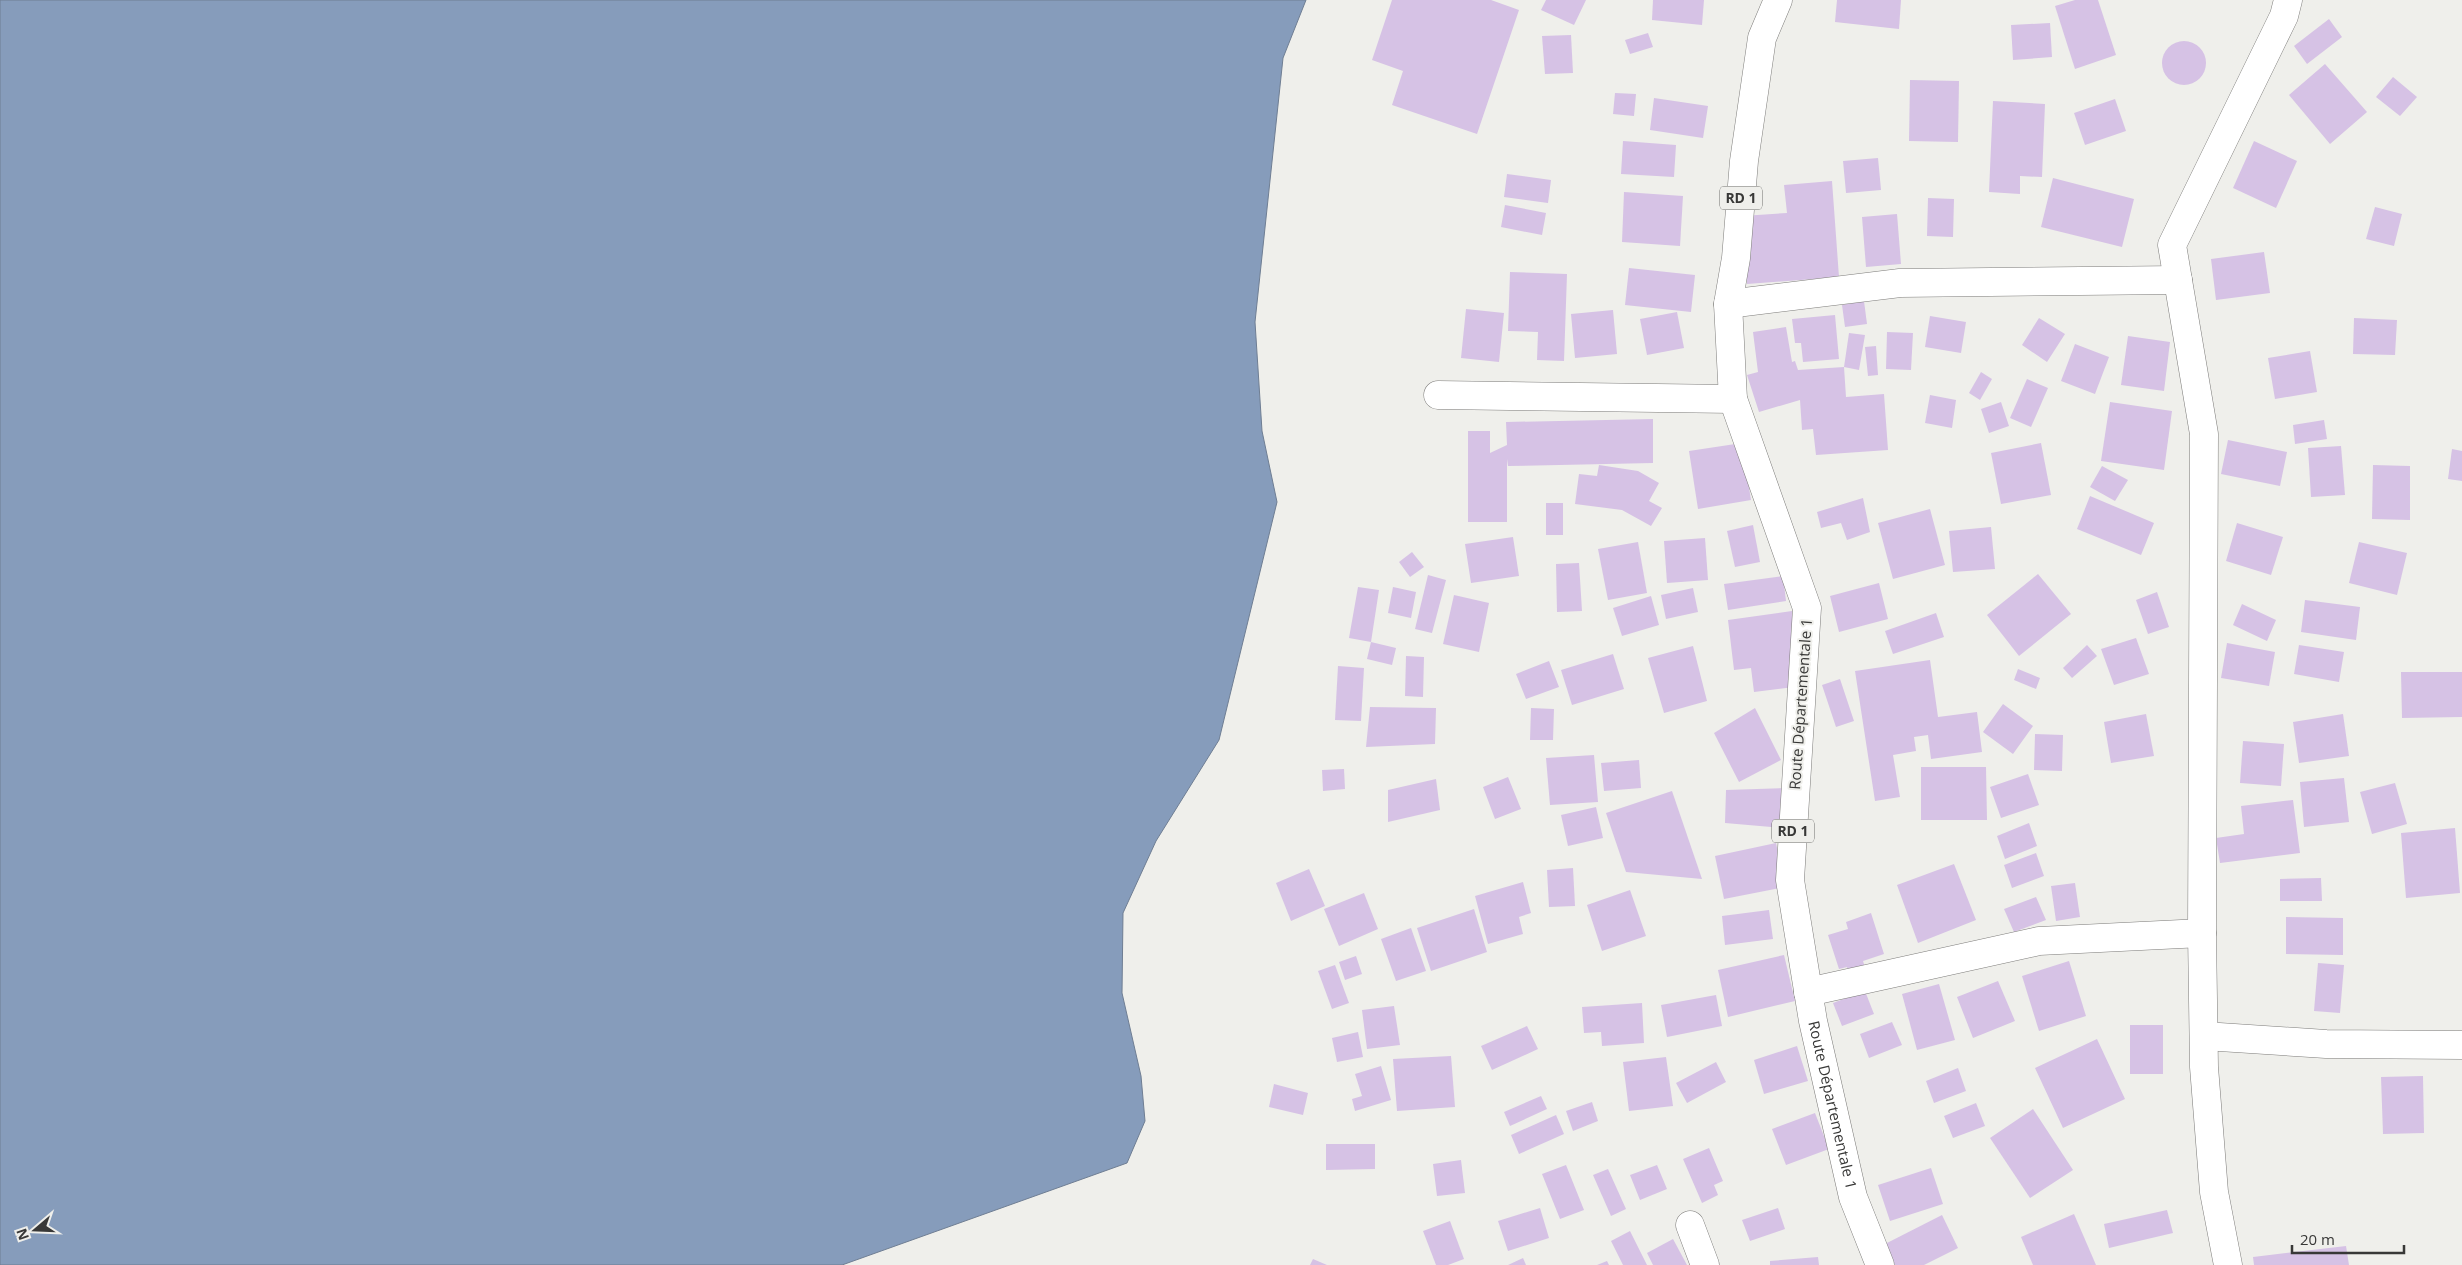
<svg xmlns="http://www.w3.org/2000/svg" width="2462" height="1265" font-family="'Open Sans',sans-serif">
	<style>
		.water { fill: #869cbb; stroke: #6f7e93 }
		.building { fill: #d6c2e5 }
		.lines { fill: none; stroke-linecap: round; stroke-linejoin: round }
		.minor-casing { stroke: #7d7c7a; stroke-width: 29 }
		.major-casing { stroke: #7d7c7a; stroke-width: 29 }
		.minor { stroke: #fff; stroke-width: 28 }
		.major { stroke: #fff; stroke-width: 28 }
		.labels { text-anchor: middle; stroke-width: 4; stroke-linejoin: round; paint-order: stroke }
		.shield { fill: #efefeb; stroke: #6f6f6d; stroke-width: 1 }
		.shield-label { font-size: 14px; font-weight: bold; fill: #383837 }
		.street-label { font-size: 15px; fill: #383837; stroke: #efefeb }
	</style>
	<rect width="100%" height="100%" fill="#efefeb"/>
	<!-- water -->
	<path class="water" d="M0,0H1306L1283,58L1255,322L1262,431L1277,502L1219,740L1156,841L1123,913L1122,993L1141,1076L1145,1121L1127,1163L842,1265H0Z"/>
	<!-- building -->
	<g class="building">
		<path d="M1392,0H1491L1519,10L1477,134L1392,105L1403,71L1372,60Z"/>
		<path d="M1546,0H1586L1574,25L1541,10Z"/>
		<path d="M1653,0H1704L1702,25L1652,20Z"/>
		<path d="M1837,0H1901L1899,29L1835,22Z"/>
		<path d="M2075,0H2098L2116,55L2075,69L2055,6Z"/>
		<path d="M2329,19L2342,37L2307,64L2294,46Z"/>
		<path d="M2050,23L2052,57L2013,60L2011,25Z"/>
		<path d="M1648,33L1653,47L1630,54L1625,40Z"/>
		<path d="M1571,35L1573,73L1545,74L1542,36Z"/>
		<circle cx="2184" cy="63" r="22"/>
		<path d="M2325,64L2367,112L2330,144L2289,95Z"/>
		<path d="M2393,77L2417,97L2400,116L2376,97Z"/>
		<path d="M1910,80L1959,81L1958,142L1909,141Z"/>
		<path d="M1615,93L1636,94L1634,116L1613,114Z"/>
		<path d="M1654,98L1708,106L1703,138L1650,130Z"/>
		<path d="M2115,99L2126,131L2085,145L2074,113Z"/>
		<path d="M1993,101L2045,104L2042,177L2020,176V194L1989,192Z"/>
		<path d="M1623,141L1676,145L1674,177L1621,174Z"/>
		<path d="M2254,141L2297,161L2276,208L2233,188Z"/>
		<path d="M1878,158L1881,190L1846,193L1843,161Z"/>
		<path d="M1507,174L1551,180L1548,203L1504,197Z"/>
		<path d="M2053,178L2134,199L2122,247L2041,227Z"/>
		<path d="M1832,181L1839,277L1747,284L1742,216L1787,213L1784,185Z"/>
		<path d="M1624,192L1683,196L1680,246L1622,242Z"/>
		<path d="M1928,198L1954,199L1953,237L1927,236Z"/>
		<path d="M1505,205L1546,213L1542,235L1501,227Z"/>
		<path d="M2375,207L2402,214L2394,246L2366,239Z"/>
		<path d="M1897,214L1901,264L1866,267L1862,217Z"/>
		<path d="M2264,252L2270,293L2216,300L2211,259Z"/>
		<path d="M1629,268L1695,275L1691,312L1625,305Z"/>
		<path d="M1510,272L1567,274L1564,361L1537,360L1538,332L1508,331Z"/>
		<path d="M1864,301L1867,324L1845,327L1842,305Z"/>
		<path d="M1466,309L1504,313L1499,362L1461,358Z"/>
		<path d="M1613,310L1617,354L1575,358L1571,314Z"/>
		<path d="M1677,312L1684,348L1647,355L1640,319Z"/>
		<path d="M1835,315L1839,359L1803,362L1801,343H1795L1792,319Z"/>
		<path d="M1930,316L1966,322L1961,353L1925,347Z"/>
		<path d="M2039,318L2065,334L2047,362L2022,345Z"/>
		<path d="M2354,318L2397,320L2395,355L2353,354Z"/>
		<path d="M1786,327L1792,362L1795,361L1798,370L1844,367L1846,397L1884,394L1888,450L1816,455L1813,429L1802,430L1800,400L1759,412L1747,375L1758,372L1753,332Z"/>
		<path d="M1887,332L1913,333L1911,370L1886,369Z"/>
		<path d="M1849,333L1865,335L1859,370L1844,367Z"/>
		<path d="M2128,336L2170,342L2164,391L2121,385Z"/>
		<path d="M2075,344L2109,357L2095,394L2061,381Z"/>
		<path d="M1876,346L1878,375L1868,376L1865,347Z"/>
		<path d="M2310,351L2317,392L2275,399L2268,358Z"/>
		<path d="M1981,372L1992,379L1980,400L1969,393Z"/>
		<path d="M2027,379L2048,388L2031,427L2010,418Z"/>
		<path d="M1930,395L1956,400L1952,428L1925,423Z"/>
		<path d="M2001,402L2009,426L1989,433L1981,409Z"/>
		<path d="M2110,402L2172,411L2164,470L2101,461Z"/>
		<path d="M1653,419V463L1508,466L1507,459V522H1468V431H1490V453L1507,445L1506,422Z"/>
		<path d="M2324,420L2327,439L2295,444L2293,425Z"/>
		<path d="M2228,440L2287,452L2280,486L2221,474Z"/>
		<path d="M1742,443L1751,500L1698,509L1689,451Z"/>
		<path d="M2041,443L2051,495L2001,504L1991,453Z"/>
		<path d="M2341,446L2345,495L2311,497L2308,448Z"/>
		<path d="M2452,449L2462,451V481L2448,479Z"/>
		<path d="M1599,465L1638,471L1659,483L1649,501L1662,508L1651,526L1622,510L1575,504L1579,474L1597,476Z"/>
		<path d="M2373,465L2410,466V520L2372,519Z"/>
		<path d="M2102,466L2128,480L2115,501L2090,487Z"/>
		<path d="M2090,496L2154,523L2141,555L2077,529Z"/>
		<path d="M1863,498L1870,532L1847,540L1841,523L1821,528L1817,512Z"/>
		<rect x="1546" y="503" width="17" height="32"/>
		<path d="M1930,509L1945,565L1893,579L1878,523Z"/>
		<path d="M2237,523L2283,537L2271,575L2226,561Z"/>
		<path d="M1753,525L1760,562L1735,567L1727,531Z"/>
		<path d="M1991,527L1995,569L1953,572L1949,531Z"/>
		<path d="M1513,537L1519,576L1471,583L1465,544Z"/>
		<path d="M1705,538L1708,580L1667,583L1664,541Z"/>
		<path d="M1638,542L1647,593L1608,600L1598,549Z"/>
		<path d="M2359,542L2407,553L2397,595L2349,583Z"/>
		<path d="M1412,552L1424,567L1410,577L1399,562Z"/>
		<path d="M1579,563L1582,611L1557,612L1556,564Z"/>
		<path d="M2038,574L2071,614L2019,656L1987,615Z"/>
		<path d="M1428,575L1446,580L1432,633L1415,629Z"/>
		<path d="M1783,576L1786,601L1728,610L1724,584Z"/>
		<path d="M1879,583L1888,619L1839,632L1830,596Z"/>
		<path d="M1358,587L1379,590L1371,642L1396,648L1392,665L1367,659L1371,642L1349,638Z"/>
		<path d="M1393,587L1416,592L1411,618L1388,613Z"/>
		<path d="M1693,588L1698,612L1666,619L1661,595Z"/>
		<path d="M2157,592L2169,627L2148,634L2136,600Z"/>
		<path d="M1454,595L1489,603L1479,652L1443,644Z"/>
		<path d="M1651,596L1659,625L1622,636L1613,608Z"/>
		<path d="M2305,600L2360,607L2356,640L2301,632Z"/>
		<path d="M2242,604L2276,620L2267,641L2233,625Z"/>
		<path d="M1792,611L1802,686L1754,692L1751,668L1734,670L1728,620Z"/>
		<path d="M1936,613L1944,637L1893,654L1885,631Z"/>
		<path d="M2136,638L2149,674L2114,685L2101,649Z"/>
		<path d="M2227,643L2275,652L2269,686L2221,678Z"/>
		<path d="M2087,645L2097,656L2072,678L2063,668Z"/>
		<path d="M2299,645L2344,652L2339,682L2294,674Z"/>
		<path d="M1693,646L1707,701L1664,713L1648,658Z"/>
		<path d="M1613,654L1624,689L1572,705L1561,670Z"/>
		<path d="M1406,656L1424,657L1423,697L1405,696Z"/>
		<path d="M1930,660L1938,717L1977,712L1982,752L1931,759L1928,735L1914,737L1916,751L1893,755L1900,797L1875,801L1855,671Z"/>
		<path d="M1549,661L1559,687L1526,699L1516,674Z"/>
		<path d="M1338,666L1364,668L1361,721L1335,720Z"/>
		<path d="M2018,669L2040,678L2036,689L2014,680Z"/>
		<path d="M2401,672H2462V717L2402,718Z"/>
		<path d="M1840,679L1854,721L1836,727L1822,685Z"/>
		<path d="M2003,704L2033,726L2013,754L1983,732Z"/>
		<path d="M1370,707L1436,708L1435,744L1366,747Z"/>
		<path d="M1531,708L1554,709L1553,740H1530Z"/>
		<path d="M1755,708L1781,760L1739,782L1714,733Z"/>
		<path d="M2146,714L2154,756L2111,763L2104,722Z"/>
		<path d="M2343,714L2349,756L2299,763L2293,722Z"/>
		<path d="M2035,734L2063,735L2062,771L2034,770Z"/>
		<path d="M2243,741L2284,744L2281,786L2240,783Z"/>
		<path d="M1594,755L1598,802L1550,805L1546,758Z"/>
		<path d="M1639,760L1641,788L1604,791L1601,763Z"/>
		<path d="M1921,767H1986L1987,820H1921Z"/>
		<path d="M1344,769L1345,789L1323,791L1322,770Z"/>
		<path d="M2028,774L2039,805L2001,818L1990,787Z"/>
		<path d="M1508,777L1521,809L1495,819L1483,787Z"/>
		<path d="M2344,778L2349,822L2304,827L2300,782Z"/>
		<path d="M1436,779L1440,810L1388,822V790Z"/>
		<path d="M2395,783L2407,824L2372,834L2360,792Z"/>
		<path d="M1787,788L1784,828L1725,823L1726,790Z"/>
		<path d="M1672,791L1702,879L1626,872L1606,813Z"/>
		<path d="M2293,800L2300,853L2220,863L2216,838L2244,834L2241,806Z"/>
		<path d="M1596,807L1603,838L1568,846L1561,815Z"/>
		<path d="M2029,823L2037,846L2005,859L1997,836Z"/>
		<path d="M2455,828L2460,893L2406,898L2401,833Z"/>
		<path d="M1776,843L1785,887L1724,899L1715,856Z"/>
		<path d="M2036,853L2044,876L2012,888L2004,865Z"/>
		<path d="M1954,864L1976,920L1918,943L1897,885Z"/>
		<path d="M1573,868L1575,906L1549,907L1547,870Z"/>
		<path d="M1309,869L1325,906L1291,921L1276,883Z"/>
		<path d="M2321,878L2322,901H2280V879Z"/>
		<path d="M1523,882L1531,913L1519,917L1523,934L1488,944L1475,896Z"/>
		<path d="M2075,883L2080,917L2056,921L2051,886Z"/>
		<path d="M1630,890L1646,936L1602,951L1587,905Z"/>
		<path d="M1364,893L1378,929L1339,946L1324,909Z"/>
		<path d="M2036,897L2046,920L2014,932L2004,909Z"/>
		<path d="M1474,909L1487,952L1431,971L1417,928Z"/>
		<path d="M1769,910L1773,939L1725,945L1722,916Z"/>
		<path d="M1871,913L1884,954L1863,961L1866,971L1850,977L1847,967L1839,969L1828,935L1848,929L1846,922Z"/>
		<path d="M2286,917L2343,918V955L2286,954Z"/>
		<path d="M1411,928L1426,971L1396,981L1381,939Z"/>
		<path d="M1784,955L1795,1001L1728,1017L1718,970Z"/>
		<path d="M1356,956L1362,974L1345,980L1339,962Z"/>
		<path d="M2069,961L2086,1016L2039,1031L2022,976Z"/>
		<path d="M2318,963L2344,965L2340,1013L2314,1011Z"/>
		<path d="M1335,965L1349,1003L1332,1009L1318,971Z"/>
		<path d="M1998,981L2015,1021L1973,1038L1957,997Z"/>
		<path d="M1939,984L1955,1040L1917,1050L1902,994Z"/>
		<path d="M1865,991L1874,1014L1842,1026L1833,1003Z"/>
		<path d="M1716,995L1722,1026L1667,1037L1661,1005Z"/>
		<path d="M1642,1003L1644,1043L1602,1046L1601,1032L1584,1033L1582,1007Z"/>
		<path d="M1394,1006L1400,1045L1367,1049L1362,1010Z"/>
		<path d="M1892,1022L1902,1045L1869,1058L1860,1034Z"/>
		<rect x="2130" y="1025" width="33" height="49"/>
		<path d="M1527,1026L1538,1049L1492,1070L1481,1046Z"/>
		<path d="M1358,1032L1363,1057L1337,1062L1332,1038Z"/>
		<path d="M2097,1039L2125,1099L2063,1128L2035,1068Z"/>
		<path d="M1797,1046L1808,1081L1764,1094L1754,1060Z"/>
		<path d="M1451,1056L1455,1107L1397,1111L1393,1059Z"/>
		<path d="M1666,1057L1673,1106L1629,1111L1623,1062Z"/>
		<path d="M1716,1062L1726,1082L1687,1103L1676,1083Z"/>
		<path d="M1381,1066L1391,1100L1355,1111L1352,1099L1362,1096L1355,1074Z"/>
		<path d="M1958,1068L1966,1091L1934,1103L1926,1081Z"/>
		<path d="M2423,1076L2424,1133L2383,1134L2381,1077Z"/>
		<path d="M1274,1084L1308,1093L1303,1115L1269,1107Z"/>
		<path d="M1541,1096L1547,1109L1510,1126L1504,1112Z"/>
		<path d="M1592,1102L1598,1121L1573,1131L1566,1111Z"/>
		<path d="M1976,1103L1985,1126L1953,1138L1944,1116Z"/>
		<path d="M2033,1109L2073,1170L2030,1198L1990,1138Z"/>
		<path d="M1815,1113L1829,1149L1786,1165L1772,1129Z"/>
		<path d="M1556,1115L1564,1134L1519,1154L1511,1135Z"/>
		<path d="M1326,1144H1375V1169L1326,1170Z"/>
		<path d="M1709,1148L1723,1181L1714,1185L1718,1195L1702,1203L1683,1159Z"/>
		<path d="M1461,1160L1465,1193L1437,1196L1433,1164Z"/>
		<path d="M1566,1165L1584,1210L1560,1219L1542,1174Z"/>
		<path d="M1657,1165L1667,1189L1640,1200L1630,1175Z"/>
		<path d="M1931,1168L1943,1204L1890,1221L1878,1185Z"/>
		<path d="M1608,1169L1626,1209L1611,1216L1593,1175Z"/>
		<path d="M1540,1208L1549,1238L1508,1251L1498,1221Z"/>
		<path d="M1778,1208L1785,1229L1750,1241L1742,1220Z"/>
		<path d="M2167,1210L2173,1233L2109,1248L2104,1224Z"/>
		<path d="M2074,1214L2096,1265H2033L2021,1237Z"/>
		<path d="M1942,1215L1958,1248L1924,1265H1895L1885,1244Z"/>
		<path d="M1450,1221L1464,1259L1448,1265H1436L1423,1231Z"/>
		<path d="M1630,1231L1647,1265H1623L1611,1241Z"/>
		<path d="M1673,1239L1687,1265H1653L1647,1253Z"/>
		<path d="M2346,1246L2349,1265H2254L2253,1257Z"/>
		<path d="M1818,1257L1819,1265H1770V1261Z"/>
		<path d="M1523,1258L1526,1265H1508Z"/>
		<path d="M1313,1259L1327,1265H1310Z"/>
		<path d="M1607,1261L1609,1265H1597Z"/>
	</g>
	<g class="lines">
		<defs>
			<g id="minor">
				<path d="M1728,304L1900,283L2178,280"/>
				<path d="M1438,395L1733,399"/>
				<path d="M1808,992L2039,941L2202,933"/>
				<path d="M2204,1036L2326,1044L2462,1045"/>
				<path d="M1690,1225L1705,1265"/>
				<path d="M2228,1265L2214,1192L2204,1067L2202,933L2204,434L2172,245L2284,16L2288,0"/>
			</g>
			<g id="major">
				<path id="s1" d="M1778,0L1762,38L1744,161L1736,258L1728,304L1733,399L1807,608L1790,880L1813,1021L1853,1197L1880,1265"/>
			</g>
		</defs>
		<!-- minor casing -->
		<use href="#minor" class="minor-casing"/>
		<!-- major casing -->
		<use href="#major" class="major-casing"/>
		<!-- minor -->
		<use href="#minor" class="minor"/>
		<!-- major -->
		<use href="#major" class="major"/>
	</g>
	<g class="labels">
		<!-- shield labels -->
		<g class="shield">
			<rect x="1720" y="186.5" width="42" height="23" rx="4"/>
			<rect x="1772" y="819.5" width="42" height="23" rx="4"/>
		</g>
		<g class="shield-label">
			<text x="1741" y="203">RD 1</text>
			<text x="1793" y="836">RD 1</text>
		</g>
		<!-- street labels -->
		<g class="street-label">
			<text transform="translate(1801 704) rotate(-86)" y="5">Route Départementale 1</text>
			<text dy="5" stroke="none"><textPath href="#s1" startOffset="1128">Route Départementale 1</textPath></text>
		</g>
	</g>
	<!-- north arrow -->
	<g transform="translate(35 1230) rotate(251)" stroke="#efefeb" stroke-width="4" paint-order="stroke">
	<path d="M0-4L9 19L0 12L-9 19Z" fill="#383837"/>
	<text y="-8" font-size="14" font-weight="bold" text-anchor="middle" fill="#383837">N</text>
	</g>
	<!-- scale -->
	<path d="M2292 1245v8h112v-8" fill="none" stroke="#383837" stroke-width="2.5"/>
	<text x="2300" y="1245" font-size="15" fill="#383837" stroke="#efefeb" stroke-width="4" paint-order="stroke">20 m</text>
</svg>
